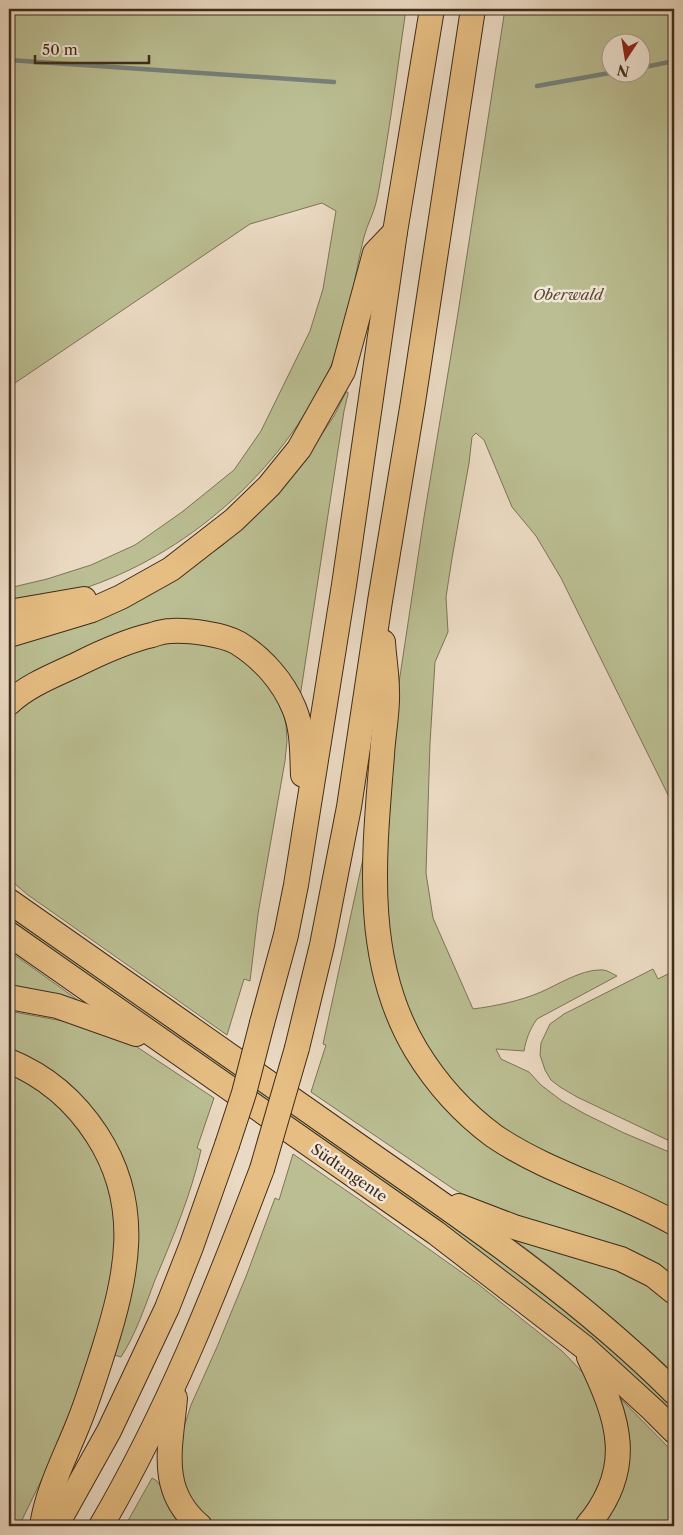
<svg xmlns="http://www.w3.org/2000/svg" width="683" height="1535" font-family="'Libre Caslon Text',serif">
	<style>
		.green { fill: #babe92; stroke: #7c7556; fill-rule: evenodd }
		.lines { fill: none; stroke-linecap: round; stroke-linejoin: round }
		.stream { stroke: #76817b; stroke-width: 4.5 }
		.highway-casing { stroke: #3f2c1a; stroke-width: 26 }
		.highway { stroke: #e6bd82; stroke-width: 24 }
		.highway-bridge-casing { stroke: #3f2c1a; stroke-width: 26; stroke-linecap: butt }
		.highway-bridge { stroke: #e6bd82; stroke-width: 24 }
		.labels { text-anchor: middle; stroke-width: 5; stroke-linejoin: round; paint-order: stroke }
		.park-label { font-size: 15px; font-style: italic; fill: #584932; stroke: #f2e7d8 }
		.street-label { font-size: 15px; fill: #3f2c1a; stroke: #f2e7d8 }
	</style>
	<rect width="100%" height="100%" fill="#ebdac3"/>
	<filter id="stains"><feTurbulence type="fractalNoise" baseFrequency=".004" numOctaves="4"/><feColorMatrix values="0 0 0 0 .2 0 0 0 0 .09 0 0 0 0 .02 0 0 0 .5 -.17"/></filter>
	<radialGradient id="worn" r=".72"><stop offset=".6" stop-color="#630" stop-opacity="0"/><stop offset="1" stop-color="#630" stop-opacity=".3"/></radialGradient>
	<!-- green -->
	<g class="green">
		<path d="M9,9H406C399,57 393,105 385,153C382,169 380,187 376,203C373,215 367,225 364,237C353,281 349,328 329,370C281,472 186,556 79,590C57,597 31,599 9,602V588L47,579L91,565L135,545L182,512L234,470L261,431L310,331L323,289L336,211L322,203L250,224L9,387Z"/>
		<path d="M505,9H674V807L561,578L536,536L512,507L484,440L476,433L472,437L469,463L452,558L446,597L448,632L435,662L430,743L426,873L433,918L473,1009C496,1006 520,1001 541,992C557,985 581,970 599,970C606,969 611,973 617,976L537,1019C530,1029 526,1039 524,1051L496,1049L501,1059L529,1072L541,1085L562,1101L585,1114L624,1133L674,1154V1211L559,1159L517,1137L497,1124L464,1095L434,1060L403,999L386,920L387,852L397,696L424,517L458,313ZM610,42H640V72H610Z"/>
		<path d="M346,392H348V394L344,411L300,697L202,626L9,694V645L174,579L223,545L264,507L308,455L334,416Z"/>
		<path d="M189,638L231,651L255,668L282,706L286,725L287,741L285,761L258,914L250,981L244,979L227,1035L28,895L9,879V711L131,648Z"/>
		<path d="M366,845V876L428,1084L674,1233V1283L579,1237L471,1199L452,1188L311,1092L326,1045L323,1044Z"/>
		<path d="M9,912L491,1249L617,1350L674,1407V1418L9,922Z"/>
		<path d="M9,951L71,995L79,1001L9,991Z"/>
		<path d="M653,969L658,979L674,971V1143L577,1097L560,1087L551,1080L545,1070L540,1055L541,1043L550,1024L564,1014Z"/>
		<path d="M9,1011L73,1023L134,1045L214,1098L197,1148L201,1150C191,1195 173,1237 155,1280C145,1306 136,1334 121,1357L111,1354L118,1158L9,1052Z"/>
		<path d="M9,1068L47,1091L94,1144L117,1211L114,1282L78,1405L19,1526H9Z"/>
		<path d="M293,1154L360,1200L478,1284L562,1351L588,1378L610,1434L603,1487L576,1526H209L183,1489L180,1440L191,1405L217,1347L247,1274L275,1198L279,1200Z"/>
		<path d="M508,1235L592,1255L651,1286L674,1307V1373C621,1324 566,1278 508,1235Z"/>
		<path d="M616,1394L674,1453V1526H594L603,1516Z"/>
		<path d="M152,1478L157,1481L188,1526H125Z"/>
	</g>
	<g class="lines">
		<!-- stream -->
		<g class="stream">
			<path d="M9,60L334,82"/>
			<path d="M640,68L674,61"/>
			<path d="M537,86L615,72"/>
		</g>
		<defs>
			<g id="highway">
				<path d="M9,612L84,599"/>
				<path d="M9,635L92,610L121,597L171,569L234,520L269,486L299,449L343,371L375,253L395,232"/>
				<path d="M383,642C384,658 387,675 387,691C388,712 383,734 382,755C374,855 362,960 416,1050C436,1083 463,1113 494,1136C550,1174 616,1190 674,1223"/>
				<path d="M9,703C28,685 55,675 78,664C102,652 126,641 152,635C158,633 165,631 171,631C189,630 222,634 238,643C262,658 283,681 294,708C303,729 302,753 303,775"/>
				<path d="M9,901C127,984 245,1066 363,1149C471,1224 581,1299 674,1392"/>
				<path d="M9,934L436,1233L584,1347L653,1410L674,1431"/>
				<path d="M9,997L57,1006L136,1034"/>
				<path d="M262,1023L286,935L296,885L344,585L395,232L432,9"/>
				<path d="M297,1048L322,945L349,807L380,601L413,402L473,9"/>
				<path d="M9,1061C46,1076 75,1101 97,1135C143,1206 127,1276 103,1352C95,1377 87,1403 77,1427C64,1459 47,1492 42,1526"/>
				<path d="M459,1206L514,1227L621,1259L653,1275L674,1292"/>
				<path d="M175,1398C171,1446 157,1490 200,1526"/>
				<path d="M56,1526L109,1431L167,1308L191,1247L227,1145"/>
				<path d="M101,1526C168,1411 215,1293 262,1169"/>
				<path d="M587,1526C636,1468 619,1419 589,1357"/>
			</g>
		</defs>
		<!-- highway casing -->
		<use href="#highway" class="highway-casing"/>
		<!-- highway -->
		<use href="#highway" class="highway"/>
		<defs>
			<g id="highway-bridge">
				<path d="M227,1145L244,1093L262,1023"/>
				<path d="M262,1169L297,1048"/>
			</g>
		</defs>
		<!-- highway-bridge casing -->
		<use href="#highway-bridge" class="highway-bridge-casing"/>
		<!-- highway-bridge -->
		<use href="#highway-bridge" class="highway-bridge"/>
	</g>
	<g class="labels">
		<!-- park labels -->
		<g class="park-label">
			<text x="568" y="300">Oberwald</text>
		</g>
		<!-- street labels -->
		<g class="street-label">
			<text transform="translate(349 1173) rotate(35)" y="5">Südtangente</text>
		</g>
	</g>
	<!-- margin -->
	<rect width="683" height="1535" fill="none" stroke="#ebdac3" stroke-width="30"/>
	<rect x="10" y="10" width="663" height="1515" fill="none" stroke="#3f2c1a" stroke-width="2.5"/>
	<rect x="15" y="15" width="653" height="1505" fill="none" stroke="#3f2c1a"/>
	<!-- north arrow -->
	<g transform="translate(626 58) rotate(192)"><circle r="24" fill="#f2e7d8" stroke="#aa9c8c"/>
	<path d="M0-4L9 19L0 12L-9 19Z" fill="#8f2418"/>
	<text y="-8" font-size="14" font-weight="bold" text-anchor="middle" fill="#3f2c1a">N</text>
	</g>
	<!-- scale -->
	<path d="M35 55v8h114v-8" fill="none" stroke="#3f2c1a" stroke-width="2.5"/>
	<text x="42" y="55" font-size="15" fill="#3f2c1a" stroke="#f2e7d8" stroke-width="4" paint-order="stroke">50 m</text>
	<rect width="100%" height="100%" filter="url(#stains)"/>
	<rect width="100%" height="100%" fill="url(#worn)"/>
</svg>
